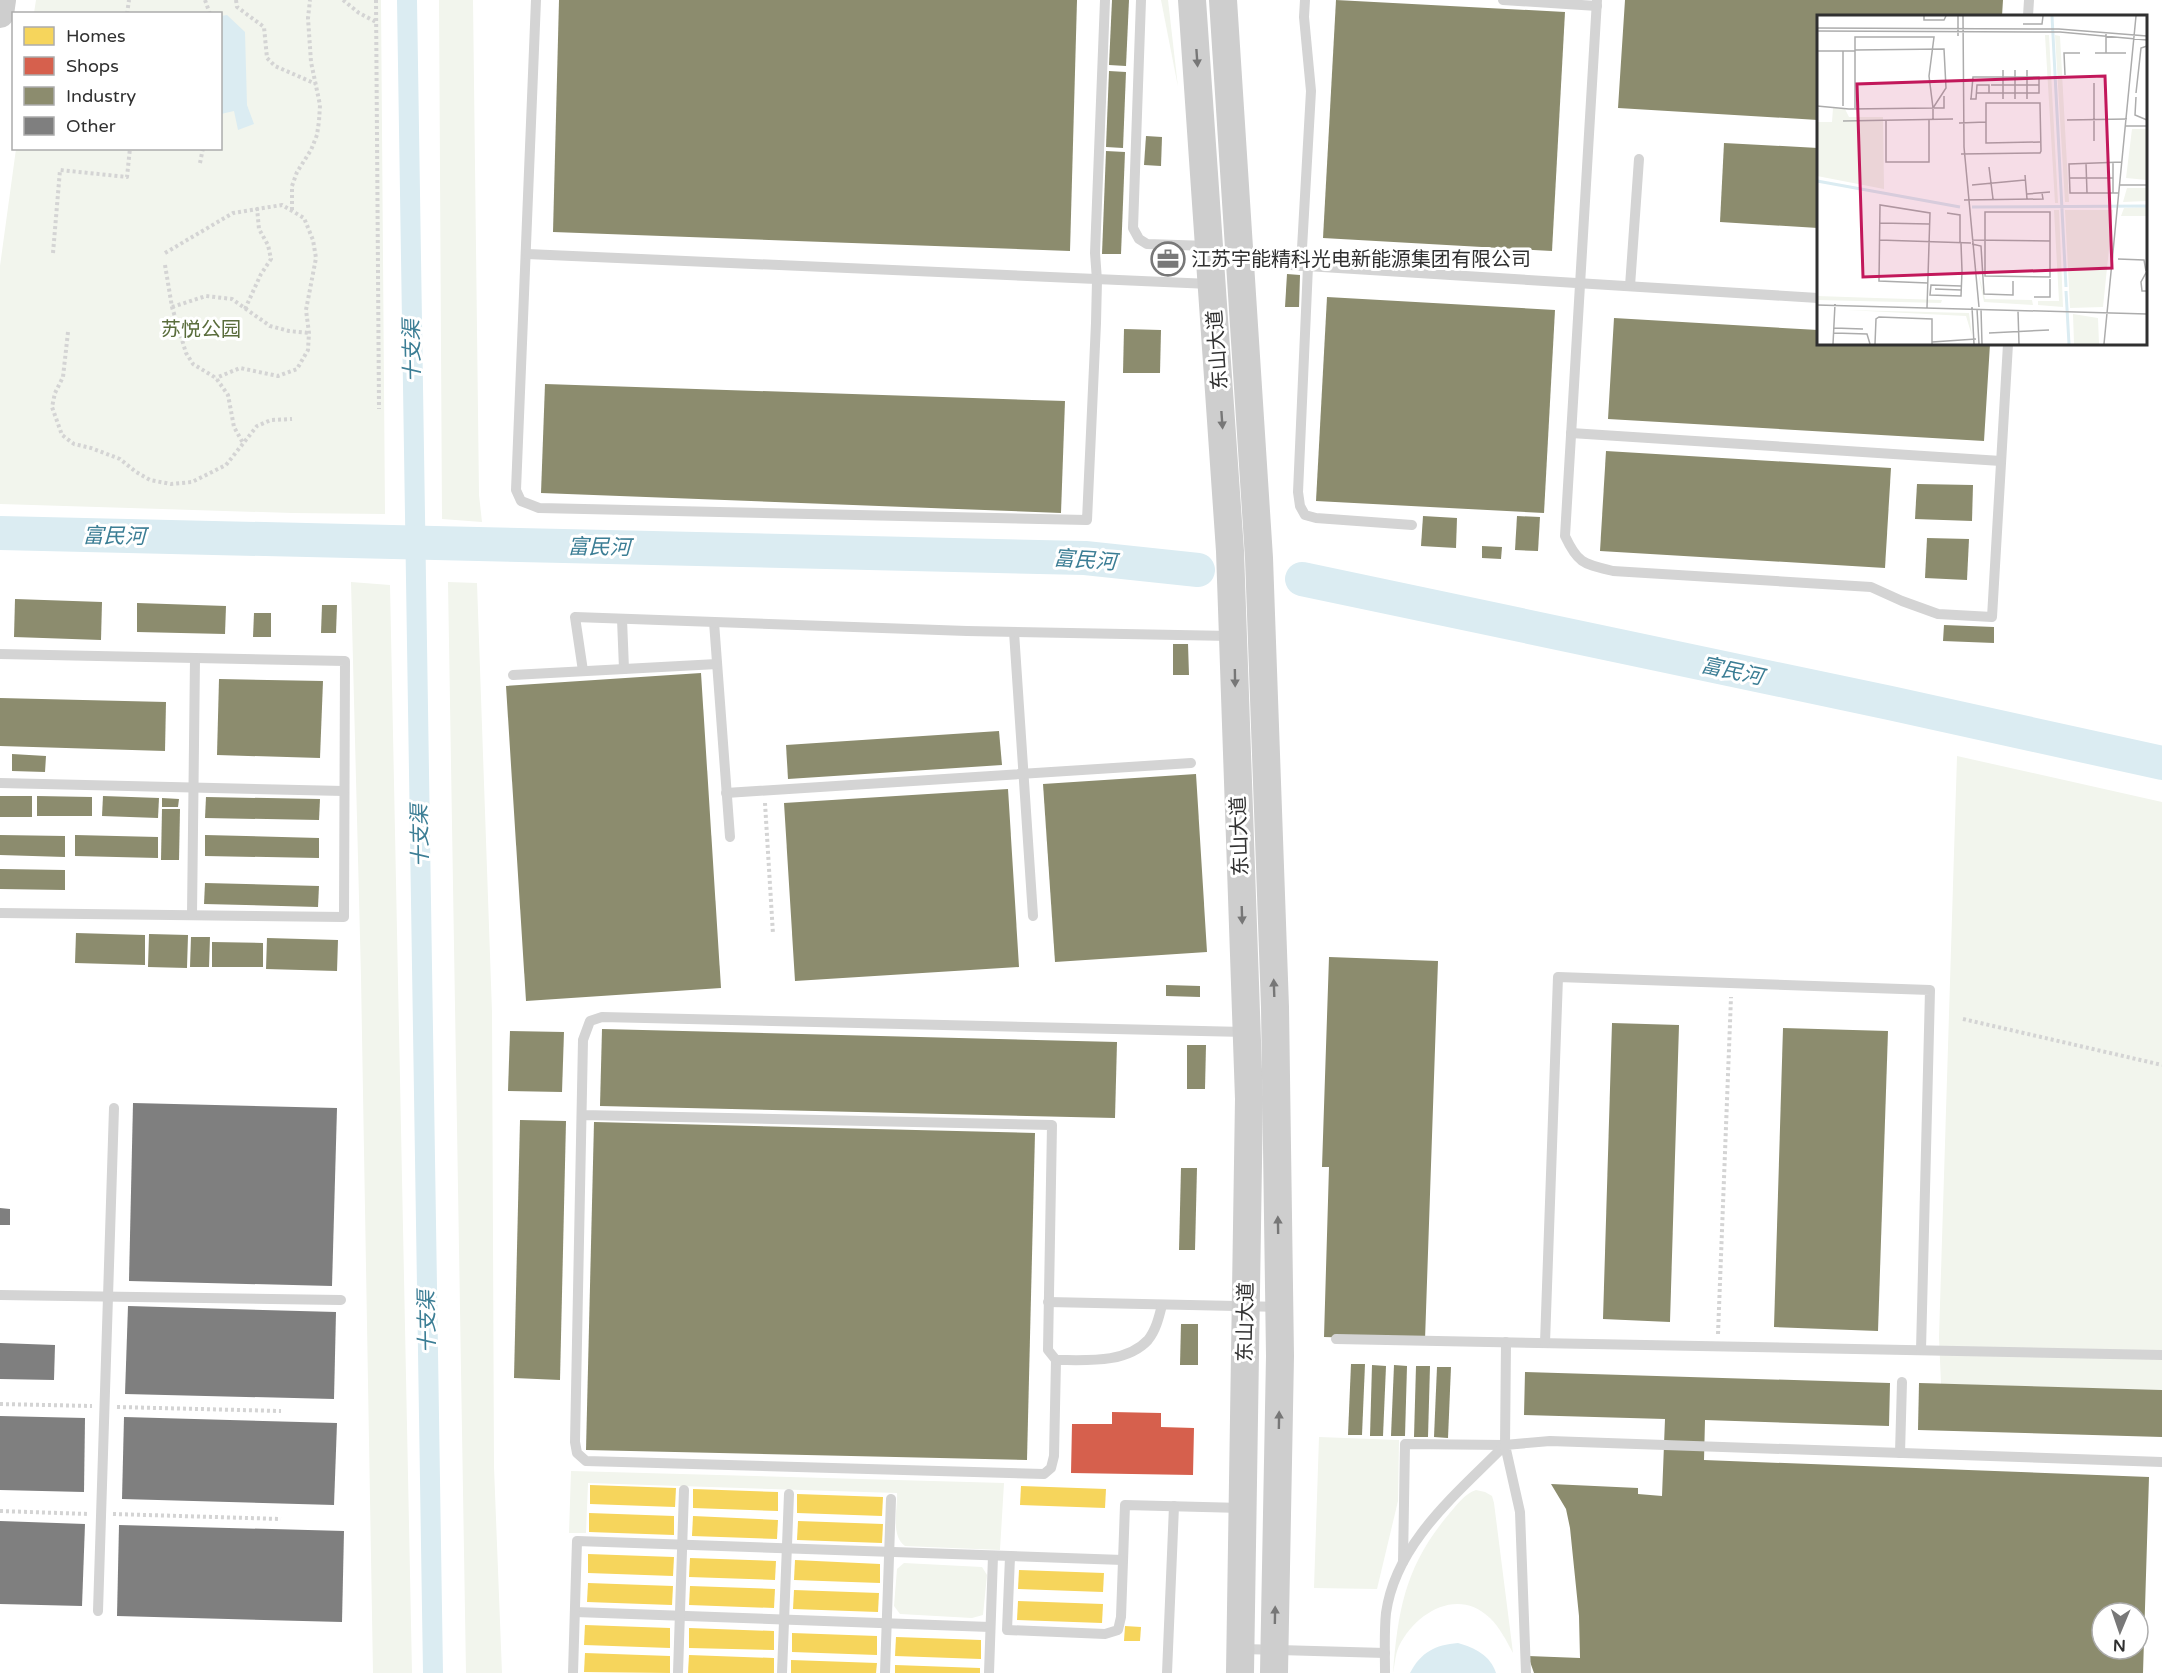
<svg xmlns="http://www.w3.org/2000/svg" width="2162" height="1673" font-family="'Varela Round','Noto Sans SC',sans-serif">
	<style>
		.green { fill: #f2f5ed }
		.water { fill: #dbecf2 }
		.homes { fill: #f6d55c }
		.shops { fill: #d6604d }
		.industry { fill: #8c8c6e; fill-rule: evenodd }
		.lines { fill: none; stroke-linecap: round; stroke-linejoin: round }
		.canal { stroke: #dbecf2; stroke-width: 20 }
		.river { stroke: #dbecf2; stroke-width: 34 }
		.building { fill: #7f7f7f }
		.path { stroke: #d4d4d4; stroke-width: 4; stroke-dasharray: 3 3; stroke-linecap: butt }
		.lane { stroke: #d4d4d4; stroke-width: 10 }
		.secondary { stroke: #cecece; stroke-width: 28 }
		.oneway { fill: #777 }
		.labels { text-anchor: middle; stroke-width: 6; stroke-linejoin: round; paint-order: stroke }
		.poi-label { font-size: 20px; fill: #303030; stroke: #fff; text-anchor: start }
		.park-label { font-size: 20px; fill: #5a6d3c; stroke: #fff }
		.street-label { font-size: 20px; fill: #303030; stroke: #fff }
		.water-label { font-size: 21px; font-style: italic; fill: #3c7e95; stroke: #fff }
		.inset-river { fill: none; stroke: #dbecf2; stroke-width: 3 }
		.inset-road { fill: none; stroke: #acacac; stroke-width: 1.5 }
		.view { fill: #c2185b; fill-opacity: 0.15; stroke: #c2185b; stroke-width: 3 }
		.inset-edge { fill: none; stroke: #303030; stroke-width: 3 }
	</style>
	<rect width="100%" height="100%" fill="#fff"/>
	<!-- green -->
	<g class="green">
		<path d="M36,0H381L385,514L292,513L0,504V266L16,149L220,148V14L34,13Z"/>
		<path d="M439,0H473L479,495L482,522L442,519Z"/>
		<path d="M1161,0H1168L1178,87Z"/>
		<path d="M351,582L390,585L412,1673H373L361,977Z"/>
		<path d="M448,582L477,583L492,1012L494,1467L502,1673H466Z"/>
		<path d="M1957,756L2162,802V1390L1941,1384L1939,1337Z"/>
		<path d="M1319,1437L1399,1440L1398,1501L1377,1589L1314,1588Z"/>
		<path d="M571,1471L1004,1483L1000,1550L905,1546C890,1535 898,1509 897,1493L588,1483L586,1533H569Z"/>
		<path d="M1476,1490L1485,1492L1492,1496L1494,1503L1513,1653C1506,1640 1500,1628 1490,1618C1458,1587 1416,1612 1399,1646C1395,1655 1395,1664 1393,1673C1398,1608 1406,1565 1449,1514C1457,1505 1464,1494 1476,1490Z"/>
		<path d="M904,1563L982,1567L987,1575L983,1615L972,1618L900,1614L894,1606L897,1569Z"/>
	</g>
	<!-- water -->
	<g class="water">
		<path d="M227,15L245,32L247,105L254,124L238,130L234,111L221,114V16Z"/>
		<path d="M1458,1643C1475,1648 1490,1655 1496,1673H1410C1421,1652 1435,1645 1458,1643Z"/>
	</g>
	<!-- homes -->
	<g class="homes">
		<path d="M590,1485L676,1488L675,1507L590,1504Z"/>
		<path d="M1021,1486L1106,1489L1105,1508L1020,1505Z"/>
		<path d="M693,1489L778,1492V1511L693,1508Z"/>
		<path d="M797,1494L883,1497L882,1516L797,1513Z"/>
		<path d="M589,1513L674,1516V1535L589,1532Z"/>
		<path d="M693,1516L778,1520L777,1539L692,1536Z"/>
		<path d="M798,1521L883,1524L882,1543L797,1540Z"/>
		<path d="M588,1554L674,1557L673,1576L588,1573Z"/>
		<path d="M690,1558L776,1561L775,1580L689,1577Z"/>
		<path d="M795,1560L880,1564V1583L794,1580Z"/>
		<path d="M1019,1570L1104,1573L1103,1592L1018,1589Z"/>
		<path d="M588,1583L673,1586L672,1605L587,1602Z"/>
		<path d="M690,1586L775,1589L774,1608L689,1605Z"/>
		<path d="M794,1590L879,1593L878,1612L793,1609Z"/>
		<path d="M1018,1601L1103,1604L1102,1623L1017,1620Z"/>
		<path d="M585,1625L670,1628V1648L584,1645Z"/>
		<path d="M1125,1626L1141,1627L1140,1641H1124Z"/>
		<path d="M689,1628L774,1631V1650L689,1648Z"/>
		<path d="M792,1633L877,1636V1655L792,1652Z"/>
		<path d="M896,1637L981,1640V1659L895,1656Z"/>
		<path d="M585,1653L670,1656V1673L584,1672Z"/>
		<path d="M689,1655L774,1658V1673H688Z"/>
		<path d="M791,1660L877,1663L876,1673H791Z"/>
		<path d="M895,1665L980,1668V1673H895Z"/>
	</g>
	<!-- shops -->
	<path class="shops" d="M1112,1412L1161,1413V1427L1194,1428L1193,1475L1071,1473L1072,1424H1112Z"/>
	<!-- industry -->
	<g class="industry">
		<path d="M559,0H1077L1070,251L553,232Z"/>
		<path d="M1112,0H1129L1126,66L1109,65Z"/>
		<path d="M1336,0L1565,12L1552,251L1323,238Z"/>
		<path d="M1625,0H2003L2002,16H1818V120L1618,108Z"/>
		<path d="M1109,71L1126,72L1123,148L1106,147Z"/>
		<path d="M1146,136L1162,137L1161,166L1144,165Z"/>
		<path d="M1724,143L1818,148V228L1720,222Z"/>
		<path d="M1106,151L1125,152L1121,254H1102Z"/>
		<path d="M1287,274L1300,275L1299,307H1285Z"/>
		<path d="M1327,297L1555,310L1544,513L1316,501Z"/>
		<path d="M1614,318L1818,330V344H1990L1984,441L1608,419Z"/>
		<path d="M1124,329L1161,330L1160,373H1123Z"/>
		<path d="M545,384L1065,401L1061,513L541,493Z"/>
		<path d="M1606,451L1891,468L1885,568L1600,551Z"/>
		<path d="M1917,484L1973,485L1972,521L1915,519Z"/>
		<path d="M1423,516L1457,518L1456,548L1421,546Z"/>
		<path d="M1517,516L1540,517L1538,551L1515,550Z"/>
		<path d="M1927,538L1969,539L1967,580L1925,578Z"/>
		<path d="M1482,546L1502,547L1501,559L1482,558Z"/>
		<path d="M15,599L102,602L101,640L14,637Z"/>
		<path d="M137,603L226,606L225,634L137,632Z"/>
		<path d="M322,605H337L336,633H321Z"/>
		<path d="M254,613H271V637H253Z"/>
		<path d="M1944,625L1994,627V643L1943,641Z"/>
		<path d="M1173,644H1188L1189,675H1173Z"/>
		<path d="M701,673L721,988L526,1001L506,686Z"/>
		<path d="M219,679L323,681L320,758L217,755Z"/>
		<path d="M0,698L166,702L165,751L0,746Z"/>
		<path d="M999,731L1002,765L788,779L786,745Z"/>
		<path d="M12,754L46,756L45,772L12,771Z"/>
		<path d="M1196,774L1207,952L1055,962L1043,784Z"/>
		<path d="M1008,789L1019,967L795,981L784,803Z"/>
		<rect x="0" y="796" width="32" height="21"/>
		<path d="M37,796L92,797V816H37Z"/>
		<path d="M103,796L159,798L158,818L102,816Z"/>
		<path d="M206,797L320,799L319,820L205,818Z"/>
		<path d="M162,798L179,799L178,807H162Z"/>
		<path d="M162,809H180L179,860H161Z"/>
		<path d="M0,835L65,836V857L0,855Z"/>
		<path d="M75,835L158,837V858L75,856Z"/>
		<path d="M205,835L319,838V858L205,856Z"/>
		<path d="M0,869L65,870V890L0,889Z"/>
		<path d="M205,883L319,886L318,907L204,904Z"/>
		<path d="M76,933L145,935V965L75,963Z"/>
		<path d="M149,934L188,935L187,968L148,967Z"/>
		<path d="M191,937H210L209,967H190Z"/>
		<path d="M267,938L338,940L337,971L266,969Z"/>
		<path d="M212,942L263,943V967H212Z"/>
		<path d="M1329,957L1438,961L1425,1340L1324,1337L1329,1167H1322Z"/>
		<path d="M1166,985L1200,986V997L1166,996Z"/>
		<path d="M1612,1023L1679,1025L1670,1322L1603,1319Z"/>
		<path d="M1783,1028L1888,1031L1878,1331L1774,1327Z"/>
		<path d="M602,1029L1117,1042L1115,1118L600,1106Z"/>
		<path d="M510,1031L564,1032L562,1092L508,1091Z"/>
		<path d="M1187,1045H1206L1205,1089H1187Z"/>
		<path d="M520,1120L566,1121L560,1380L514,1378Z"/>
		<path d="M594,1122L1035,1133L1027,1460L586,1450Z"/>
		<path d="M1181,1168H1197L1195,1250H1179Z"/>
		<path d="M1181,1324H1198V1365H1180Z"/>
		<path d="M1351,1364H1365L1362,1435H1348Z"/>
		<path d="M1372,1365L1386,1366L1383,1436H1370Z"/>
		<path d="M1394,1365L1407,1366L1405,1436H1391Z"/>
		<path d="M1416,1366H1430L1428,1437H1414Z"/>
		<path d="M1437,1367H1451L1448,1438L1434,1437Z"/>
		<path d="M1525,1372L1890,1383L1889,1426L1705,1420L1704,1460L2149,1477L2143,1673H1534L1528,1656L1580,1658L1579,1616L1570,1528L1566,1509L1551,1484L1638,1488V1494L1662,1496L1665,1419L1524,1415ZM2102,1613H2138V1649H2102Z"/>
		<path d="M1919,1383L2162,1390V1437L1918,1430Z"/>
	</g>
	<g class="lines">
		<!-- canal -->
		<path class="canal" d="M407,0L433,1673"/>
		<!-- river -->
		<g class="river">
			<path d="M0,533L1085,558L1198,570"/>
			<path d="M1302,579L1890,703L2162,763"/>
		</g>
	</g>
	<!-- building -->
	<g class="building">
		<path d="M133,1103L337,1108L332,1286L129,1281Z"/>
		<path d="M0,1208L10,1209V1225H0Z"/>
		<path d="M128,1306L336,1312L334,1399L125,1394Z"/>
		<path d="M0,1343L55,1345L54,1380L0,1379Z"/>
		<path d="M0,1416L85,1418L84,1492L0,1490Z"/>
		<path d="M124,1417L337,1423L334,1505L122,1499Z"/>
		<path d="M0,1521L85,1524L82,1606L0,1604Z"/>
		<path d="M119,1525L344,1531L342,1622L117,1616Z"/>
	</g>
	<g class="lines">
		<!-- path -->
		<g class="path">
			<path d="M205,0L210,14"/>
			<path d="M236,0L237,7L264,27L267,58L275,66L316,84"/>
			<path d="M343,0L359,13L376,22"/>
			<path d="M376,0L379,409"/>
			<path d="M127,14L129,0"/>
			<path d="M200,163L203,148"/>
			<path d="M292,210V186L297,172L311,150L317,135L319,121L320,105L311,62L308,18L310,0"/>
			<path d="M53,253L60,170L127,177L130,148"/>
			<path d="M165,253L233,213L282,205L304,218L313,240L316,258L306,310L309,333L308,350L297,369L278,376L240,368L216,378"/>
			<path d="M165,265L172,307L186,353L193,364L216,378L228,395L234,427L243,443"/>
			<path d="M172,307L206,296L232,299L270,326L289,331L309,333"/>
			<path d="M245,309L261,274L271,259L268,245L259,229L257,208"/>
			<path d="M68,332L63,377L55,393L52,407L62,435L74,444L91,448L120,459L136,472L150,480L171,484L192,482L226,465L257,426L271,420L292,419"/>
			<path d="M765,803L773,934"/>
			<path d="M1963,1019L2162,1065"/>
			<path d="M1718,1334L1731,997"/>
			<path d="M0,1404L92,1406"/>
			<path d="M117,1407L281,1411"/>
			<path d="M0,1511L88,1514"/>
			<path d="M113,1514L281,1519"/>
		</g>
		<!-- lane -->
		<g class="lane">
			<path d="M536,0L516,490L521,501L539,508L1087,520L1096,323L1097,280L1095,253L1105,0"/>
			<path d="M1141,0L1133,228L1139,239L1147,244L1209,246"/>
			<path d="M1503,0L1597,6"/>
			<path d="M1597,0L1565,536C1578,564 1584,564 1613,571L1871,587L1902,601L1938,614L1992,617L2008,344"/>
			<path d="M2028,16L2029,0"/>
			<path d="M527,254L1210,284"/>
			<path d="M1241,262L1818,298"/>
			<path d="M1301,266L1311,91L1304,17L1305,0"/>
			<path d="M1308,266L1298,492L1300,506L1305,515L1316,518L1412,525"/>
			<path d="M1630,286L1639,159"/>
			<path d="M1571,433L2001,461"/>
			<path d="M622,619L624,669"/>
			<path d="M714,622L730,837"/>
			<path d="M1014,632L1033,916"/>
			<path d="M0,654L345,661L344,917L0,913"/>
			<path d="M583,671L575,617L967,631L1232,636"/>
			<path d="M513,675L717,664"/>
			<path d="M0,783L344,791"/>
			<path d="M726,793L1191,763"/>
			<path d="M192,915L195,658"/>
			<path d="M582,1115L1052,1125L1048,1350L1056,1360L1054,1456L1051,1468L1044,1474L586,1461L577,1453L575,1442L583,1040L590,1021L602,1017L1245,1032"/>
			<path d="M0,1295L341,1300"/>
			<path d="M1048,1302L1279,1307"/>
			<path d="M1336,1339L2162,1355"/>
			<path d="M1545,1343L1558,977L1930,990L1921,1350"/>
			<path d="M1056,1360C1085,1360 1126,1364 1148,1340C1156,1330 1159,1317 1162,1305"/>
			<path d="M1900,1453L1902,1382"/>
			<path d="M1010,1557L1007,1630L1105,1634L1118,1630L1121,1617L1125,1505L1242,1508"/>
			<path d="M1403,1562L1405,1444L1505,1445"/>
			<path d="M98,1611L114,1108"/>
			<path d="M575,1612L990,1627"/>
			<path d="M1242,1649L1385,1653"/>
			<path d="M573,1673L577,1541L1123,1560"/>
			<path d="M678,1673L684,1490"/>
			<path d="M782,1673L789,1494"/>
			<path d="M885,1673L891,1499"/>
			<path d="M989,1673L993,1556"/>
			<path d="M1167,1673L1174,1506"/>
			<path d="M1385,1673C1385,1653 1384,1632 1386,1613C1396,1542 1458,1493 1505,1445L1506,1342"/>
			<path d="M1526,1673L1520,1512L1505,1445L1550,1441L2162,1462"/>
		</g>
		<!-- secondary -->
		<g class="secondary">
			<path d="M1192,0L1230,551L1249,1099L1240,1673"/>
			<path d="M1223,0L1259,558L1275,1007L1280,1356L1274,1673"/>
			<path d="M0,14L2,0"/>
		</g>
	</g>
	<!-- one-way arrows -->
	<defs><path id="oneway-solid" d="M-6-.8H1V-3.2L6.5 0L1 3.2V.8H-6Z" transform="scale(1.5)"/></defs>
	<g class="oneway">
		<use href="#oneway-solid" transform="translate(1197 58) rotate(86)"/>
		<use href="#oneway-solid" transform="translate(1222 420) rotate(86)"/>
		<use href="#oneway-solid" transform="translate(1235 678) rotate(89)"/>
		<use href="#oneway-solid" transform="translate(1242 915) rotate(88)"/>
		<use href="#oneway-solid" transform="translate(1274 988) rotate(-92)"/>
		<use href="#oneway-solid" transform="translate(1278 1225) rotate(-91)"/>
		<use href="#oneway-solid" transform="translate(1279 1420) rotate(-89)"/>
		<use href="#oneway-solid" transform="translate(1275 1615) rotate(-89)"/>
	</g>
	<!-- icons -->
	<defs>
		<symbol id="office-ring" viewBox="-11 -11 22 22"><circle r="9.5" fill="#fff" stroke="#787878" stroke-width="1.5"/><path d="M-6-3h4V-5.5h4V-3h4V5H-6ZM-1-4.5V-3h2v-1.5ZM-6 0V1H6V0Z" fill="#787878"/></symbol>
	</defs>
	<g fill-rule="evenodd">
		<use href="#office-ring" x="1149" y="240" width="38" height="38"/>
	</g>
	<g class="labels">
		<!-- poi labels -->
		<g class="poi-label">
			<text x="1191" y="266">江苏宇能精科光电新能源集团有限公司</text>
		</g>
		<!-- park labels -->
		<g class="park-label">
			<text x="201" y="336">苏悦公园</text>
		</g>
		<!-- street labels -->
		<g class="street-label">
			<text transform="translate(1217 350) rotate(-94)" y="7">东山大道</text>
			<text transform="translate(1239 836) rotate(-92)" y="7">东山大道</text>
			<text transform="translate(1245 1322) rotate(-89)" y="7">东山大道</text>
		</g>
		<!-- water labels -->
		<g class="water-label">
			<text transform="translate(412 351) rotate(-91)" y="7">十支渠</text>
			<text transform="translate(114 536) rotate(1)" y="7">富民河</text>
			<text transform="translate(599 547) rotate(1)" y="7">富民河</text>
			<text transform="translate(1085 560) rotate(4)" y="7">富民河</text>
			<text transform="translate(1732 671) rotate(12)" y="7">富民河</text>
			<text transform="translate(420 836) rotate(-91)" y="7">十支渠</text>
			<text transform="translate(427 1322) rotate(-91)" y="7">十支渠</text>
		</g>
	</g>
	<!-- overview -->
	<g transform="translate(1817 15)">
		<rect width="330" height="330" fill="#fff"/>
		<path d="M228,20H232L241,188H238ZM238,20L243,21L252,187H248ZM16,93L28,94L32,102H66L67,174L0,161V107H15ZM315,114H330V165L309,163ZM310,173H330V186L306,187ZM330,192V201H304L307,193ZM237,195H242L246,292L221,290V286H242ZM248,195H296L286,292L253,293ZM159,248L168,284L215,285L216,290L167,287ZM0,281L59,283L125,285L124,288L0,285ZM29,295L152,298L155,321L149,301ZM256,299L281,303L282,329H257Z" fill="#f2f5ed"/>
		<path class="inset-river" d="M235,1L249,272M0,166L143,192M155,192L330,191M249,276L252,329"/>
		<path class="inset-road" d="M107,1V5H127L129,1M146,1L147,132L162,292M206,9H225L226,1M0,13L242,14L330,21M0,16L243,17L330,25M289,19V38M141,21V1M38,35L127,34L129,73L116,93V105M0,36H38M26,36V91M278,38H309M186,55V84M210,55V84M248,60L247,38H263M277,68V126M174,70H222M319,78L324,33L330,31M319,82L318,100L330,105M153,84H159L160,70H172V78M154,84L156,62H222V78H159M198,84V55M0,91L32,94L116,93L112,61L117,22H38V93M117,93H127V81M69,105V147H112V105M250,105L310,104M26,106L136,104M142,108L169,107M309,111H330M144,139L223,138L224,136L223,89V88H169V128L223,127M269,148L270,178M296,148V178M172,152L176,184M208,160L210,184M252,163H296M155,170L208,165M303,170H330M302,178H253L252,149L305,147M210,179L233,177M147,185L226,184L225,178M168,197H233V262L168,261ZM130,198L143,200V228M63,208L112,209M62,225L154,228M155,225L233,226M144,228L145,256L144,281L113,280L114,270L144,271M155,229L164,231L167,279L196,280V266M301,244L327,245L329,256M330,256L324,267L325,276H330M111,259H145M118,274L144,275M217,282H233V264M0,290L330,299M155,292L157,329M110,293L113,198L63,190L62,266L111,268M160,294L162,329M164,294L165,329M201,296L202,329M17,313L46,314M17,318L50,319L53,329M172,318L232,315M115,327L159,324M16,329L18,289M58,329L59,304L62,302L115,304V329M287,329L319,1"/>
		<path class="view" d="M288,61L295,253L46,262L40,69Z"/>
		<rect width="330" height="330" class="inset-edge"/>
	</g>
	<!-- legend -->
	<rect x="12" y="12" width="210" height="138" fill="#ffffff" stroke="#acacac" stroke-width="1.5"/>
	<rect x="24" y="27" width="30" height="18" fill="#f6d55c" stroke="#acacac" stroke-width="1.5"/>
	<text x="66" y="42" font-size="18" fill="#303030">Homes</text>
	<rect x="24" y="57" width="30" height="18" fill="#d6604d" stroke="#acacac" stroke-width="1.5"/>
	<text x="66" y="72" font-size="18" fill="#303030">Shops</text>
	<rect x="24" y="87" width="30" height="18" fill="#8c8c6e" stroke="#acacac" stroke-width="1.5"/>
	<text x="66" y="102" font-size="18" fill="#303030">Industry</text>
	<rect x="24" y="117" width="30" height="18" fill="#7f7f7f" stroke="#acacac" stroke-width="1.5"/>
	<text x="66" y="132" font-size="18" fill="#303030">Other</text>
	<!-- north arrow -->
	<g transform="translate(2120 1631) rotate(182)"><circle r="28" fill="#ffffff" stroke="#acacac" stroke-width="1.5"/>
	<path d="M0-4.5L10 22L0 15L-10 22Z" fill="#787878"/>
	<text y="-9" font-size="16" font-weight="bold" text-anchor="middle" fill="#303030">N</text>
	</g>
</svg>
